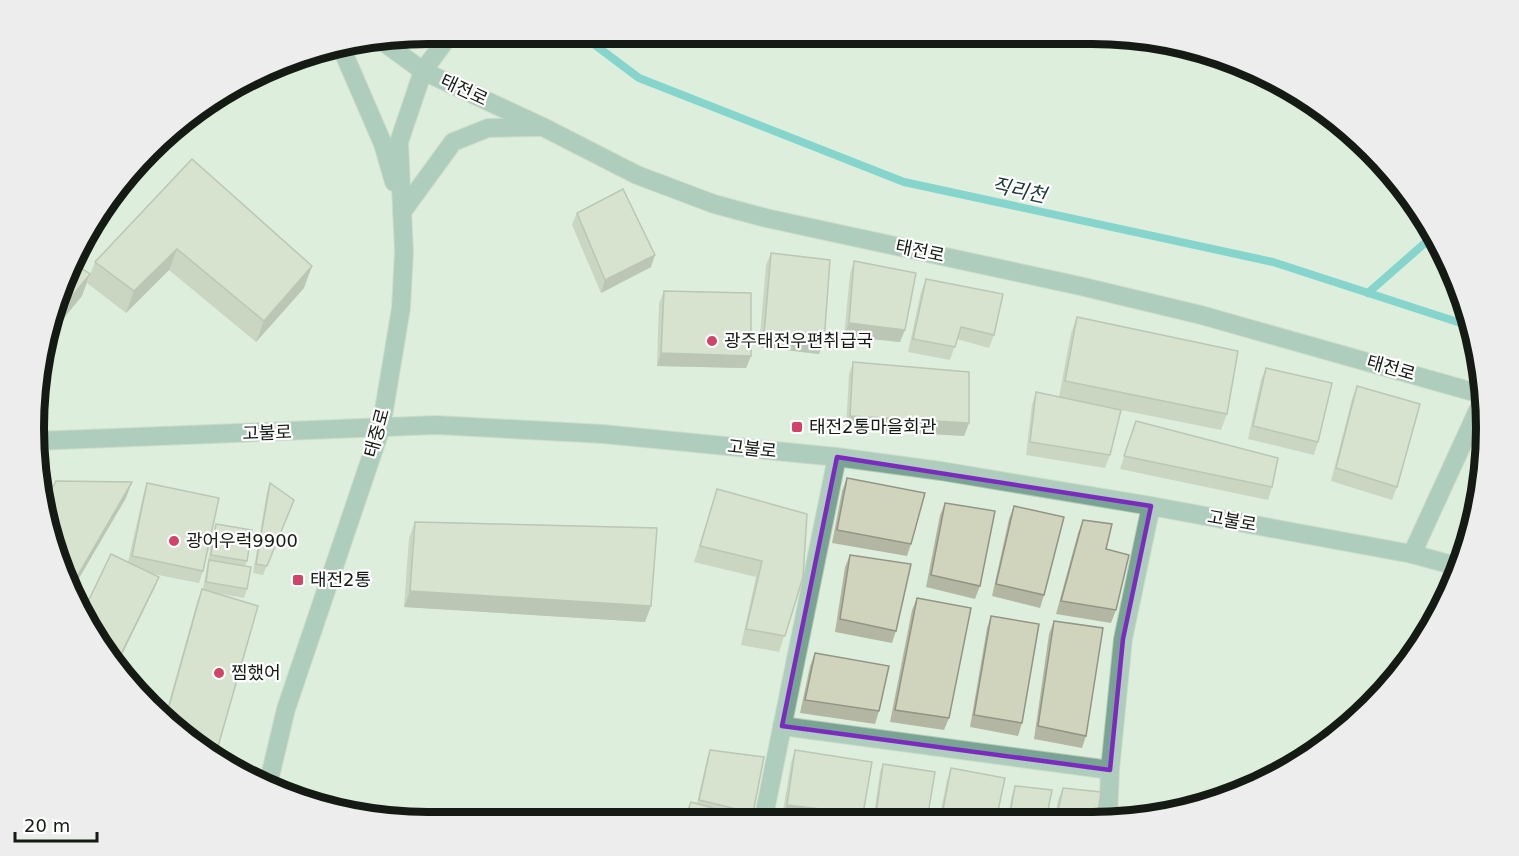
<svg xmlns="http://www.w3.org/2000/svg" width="1519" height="856" font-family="'DejaVu Sans','Noto Sans KR',sans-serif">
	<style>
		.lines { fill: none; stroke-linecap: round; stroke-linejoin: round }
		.stream { stroke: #1eb7b9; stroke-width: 8 }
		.minor-casing { stroke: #b9c9b8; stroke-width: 20 }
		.minor { stroke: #79a494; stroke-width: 18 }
		.wall { fill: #b3b6a3 }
		.shaded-wall { fill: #929484 }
		.building { fill: #d0d4bd; stroke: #929484; stroke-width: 1.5 }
		.marked { fill: none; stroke: #7b2cbf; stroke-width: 4.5; stroke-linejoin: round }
		.poi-dot { fill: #d34367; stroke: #fff; stroke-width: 2 }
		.labels { text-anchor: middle; stroke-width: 4.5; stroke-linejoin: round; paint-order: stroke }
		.street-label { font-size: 18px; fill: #151b14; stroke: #fff }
		.poi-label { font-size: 18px; fill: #151b14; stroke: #fff; text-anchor: start }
		.water-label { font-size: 20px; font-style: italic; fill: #233a3a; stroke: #fff }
		.rim { fill: none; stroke: #151b14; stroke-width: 8 }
	</style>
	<rect width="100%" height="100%" fill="#ddefdc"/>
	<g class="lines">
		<!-- stream -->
		<g class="stream">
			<path d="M579,33L639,78L904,182L1273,262L1473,327"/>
			<path d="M1368,293L1434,235"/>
		</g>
		<defs>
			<g id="minor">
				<path d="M382,41L423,71L543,127L637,175L714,204L766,218L1080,286L1201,315L1484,395"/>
				<path d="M341,47L383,144L394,182"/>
				<path d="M402,212L453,142L488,128L539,127"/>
				<path d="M35,441L436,425L603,434L837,457L941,471L1151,506L1412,554L1460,567"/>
				<path d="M1412,554L1484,397"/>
				<path d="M782,726L1110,770"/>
				<path d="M268,785L286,709L381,428L401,308L404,252L399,142L423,71L451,33"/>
				<path d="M1108,820L1110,770L1123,639L1151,506"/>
				<path d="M763,821L837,457"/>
			</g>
		</defs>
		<!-- minor casing -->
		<use href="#minor" class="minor-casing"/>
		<!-- minor -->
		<use href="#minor" class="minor"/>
	</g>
	<!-- wall -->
	<g class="wall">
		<path d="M239,87L218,112L206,105Z"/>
		<path d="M192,159L304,288L256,342L169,270L126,313L87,283L95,262Z"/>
		<path d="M577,213L651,267L601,293L572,225Z"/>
		<path d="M771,253L819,354L759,347L766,265Z"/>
		<path d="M854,261L900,342L844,336L850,274Z"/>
		<path d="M926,279L994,335L989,348L957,339L950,360L908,352L921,292Z"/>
		<path d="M664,291L751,356L746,368L657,366L659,304Z"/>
		<path d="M1077,317L1227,414L1221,430L1121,410L1110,455L1105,468L1026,455L1032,404L1036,392L1059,397L1071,333Z"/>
		<path d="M853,362L969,423L964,436L846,429L849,374Z"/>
		<path d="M1266,368L1318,442L1314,455L1248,439L1261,380Z"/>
		<path d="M1357,386L1397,487L1392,500L1331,481L1352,399Z"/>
		<path d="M1136,421L1272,487L1268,500L1120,469Z"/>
		<path d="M847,478L911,544L907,556L832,543L842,491Z"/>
		<path d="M147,483L203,571L199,583L153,574L154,589L128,562L143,496Z"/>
		<path d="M270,483L294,500L263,575L253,573L267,492Z"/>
		<path d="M717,489L803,577L779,652L741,645L756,577L694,562Z"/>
		<path d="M945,503L980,586L975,599L926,587L940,515Z"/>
		<path d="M1014,506L1044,595L1040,608L992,596L1009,519Z"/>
		<path d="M1083,520L1106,549L1116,610L1111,623L1056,614L1078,533Z"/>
		<path d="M415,522L645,622L404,607L409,538Z"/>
		<path d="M216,524L247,561L245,566L247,589L244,598L211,592L217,750L215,757L165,716L197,602L202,589H203L213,533Z"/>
		<path d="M850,555L896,631L892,643L835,632L845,567Z"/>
		<path d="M917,598L949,718L944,730L890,722L912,610Z"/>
		<path d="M991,616L1022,723L1018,736L970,727L987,628Z"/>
		<path d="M1054,621L1086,736L1082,748L1034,739L1049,634Z"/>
		<path d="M815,653L879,711L875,724L800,713L810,666Z"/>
		<path d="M710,750L753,813L750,821H684L697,803L707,759Z"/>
		<path d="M795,750L863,814L861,821H812L782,817L791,763Z"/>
		<path d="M883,764L927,820L873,821L880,772Z"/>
		<path d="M951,768L996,820H939L947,780Z"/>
		<path d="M1015,786L1046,820H1007L1012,795Z"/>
		<path d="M1063,788L1097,820H1054L1058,800Z"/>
	</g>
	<!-- shaded-wall -->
	<g class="shaded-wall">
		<path d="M239,87L218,112L224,95Z"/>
		<path d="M177,249L169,270L126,313L134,291Z"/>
		<path d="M655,255L651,267L601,293L605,280Z"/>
		<path d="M312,266L304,288L256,342L264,321Z"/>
		<path d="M90,274L82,296L45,341L46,330L48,326Z"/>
		<path d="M849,323L905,330L900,342L844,336Z"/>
		<path d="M764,334L824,342L819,354L759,347Z"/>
		<path d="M661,353L751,356L746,368L657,366Z"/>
		<path d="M850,416L969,423L964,436L846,429Z"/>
		<path d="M132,482L126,498L71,592L70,589Z"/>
		<path d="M159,577L154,589L117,665L116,664Z"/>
		<path d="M410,591L651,606L645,622L404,607Z"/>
		<path d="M787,805L863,814L861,821H812L782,817Z"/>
	</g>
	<!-- building -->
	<g class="building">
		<path d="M192,159L312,266L264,321L177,249L134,291L95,262Z"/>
		<path d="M623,189L655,255L605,280L577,213Z"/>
		<path d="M771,253L830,260L824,342L764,334Z"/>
		<path d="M854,261L916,273L905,330L849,323Z"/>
		<path d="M75,264L90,274L48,326L47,325Z"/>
		<path d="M926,279L1003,294L994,335L961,327L955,347L913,339Z"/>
		<path d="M664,291L751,293V356L661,353Z"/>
		<path d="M1077,317L1238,351L1227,414L1065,381Z"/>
		<path d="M853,362L969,372V423L850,416Z"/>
		<path d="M1266,368L1332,383L1318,442L1253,426Z"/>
		<path d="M1357,386L1420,404L1397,487L1336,468Z"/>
		<path d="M1036,392L1121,410L1110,455L1030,442Z"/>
		<path d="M1136,421L1278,458L1272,487L1124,456Z"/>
		<path d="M847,478L925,493L911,544L837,530Z"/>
		<path d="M56,481L132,482L70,589L63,579L45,501Z"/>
		<path d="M147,483L219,498L203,571L132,556Z"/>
		<path d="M270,483L294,500L267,566L256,564Z"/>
		<path d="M717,489L807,514L803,577L785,636L746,629L762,561L700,546Z"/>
		<path d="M945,503L995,511L980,586L931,575Z"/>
		<path d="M1014,506L1064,517L1044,595L996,584Z"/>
		<path d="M1083,520L1112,524L1106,549L1129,555L1116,610L1061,601Z"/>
		<path d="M415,522L657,528L651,606L410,591Z"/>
		<path d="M216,524L252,530L247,561L211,555Z"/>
		<path d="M111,554L159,577L116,664L83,612Z"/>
		<path d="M850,555L911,564L896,631L840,619Z"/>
		<path d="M209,560L251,567L247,589L206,582Z"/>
		<path d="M202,589L258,606L217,750L201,746L166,717Z"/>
		<path d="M917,598L971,608L949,718L895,710Z"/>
		<path d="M991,616L1039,624L1022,723L974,715Z"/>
		<path d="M1054,621L1103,628L1086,736L1038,726Z"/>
		<path d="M815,653L889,666L879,711L805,700Z"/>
		<path d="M133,690L151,694L149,703Z"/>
		<path d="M710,750L764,757L753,813L699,800Z"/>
		<path d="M795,750L872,762L863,814L787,805Z"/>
		<path d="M883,764L935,772L927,820L875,821Z"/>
		<path d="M951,768L1005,778L996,820H941Z"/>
		<path d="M1015,786L1052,790L1046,820H1009Z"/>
		<path d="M1063,788L1101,792L1097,820H1056Z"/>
		<path d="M333,800L393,817V821L331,810Z"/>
		<path d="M691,802L750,818L749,821H684Z"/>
		<path d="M403,817L419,822H402Z"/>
	</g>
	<!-- marked area -->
	<path d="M0 0H1519V856H0ZM837,457L1151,506L1123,639L1110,770L782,726Z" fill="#ddefdc" fill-opacity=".55" fill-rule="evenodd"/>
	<path class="marked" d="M837,457L1151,506L1123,639L1110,770L782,726Z"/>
	<!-- markers -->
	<g class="poi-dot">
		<circle cx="712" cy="341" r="6"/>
		<rect x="791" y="421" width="12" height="12" rx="3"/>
		<circle cx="174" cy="541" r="6"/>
		<rect x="292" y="574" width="12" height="12" rx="3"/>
		<circle cx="219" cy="673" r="6"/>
	</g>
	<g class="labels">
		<!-- street labels -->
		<g class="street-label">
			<text transform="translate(464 90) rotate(25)" y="6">태전로</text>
			<text transform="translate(920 251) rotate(12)" y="6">태전로</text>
			<text transform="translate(1391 368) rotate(16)" y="6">태전로</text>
			<text transform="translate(267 433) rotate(-2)" y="6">고불로</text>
			<text transform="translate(377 433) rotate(-75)" y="6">태중로</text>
			<text transform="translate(752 449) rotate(6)" y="6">고불로</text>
			<text transform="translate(1232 521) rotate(10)" y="6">고불로</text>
		</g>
		<!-- poi labels -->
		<g class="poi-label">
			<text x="724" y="347">광주태전우편취급국</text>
			<text x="809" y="433">태전2통마을회관</text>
			<text x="186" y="547">광어우럭9900</text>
			<text x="310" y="586">태전2통</text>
			<text x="231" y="679">찜했어</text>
		</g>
		<!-- water labels -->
		<g class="water-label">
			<text transform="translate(1019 190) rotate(12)" y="7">직리천</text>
		</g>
	</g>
	<!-- crop -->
	<path d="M0 0H1519V856H0ZM428 44H1092A384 384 0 0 1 1476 428V428A384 384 0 0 1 1092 812H428A384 384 0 0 1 44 428V428A384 384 0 0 1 428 44Z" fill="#ecedec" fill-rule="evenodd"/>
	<path class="rim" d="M428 44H1092A384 384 0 0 1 1476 428V428A384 384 0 0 1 1092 812H428A384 384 0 0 1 44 428V428A384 384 0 0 1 428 44Z"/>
	<!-- scale -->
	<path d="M15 832v9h82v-9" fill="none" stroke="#151b14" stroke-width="3"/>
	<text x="24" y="832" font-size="18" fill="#151b14" stroke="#ffffff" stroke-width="4.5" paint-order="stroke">20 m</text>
</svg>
